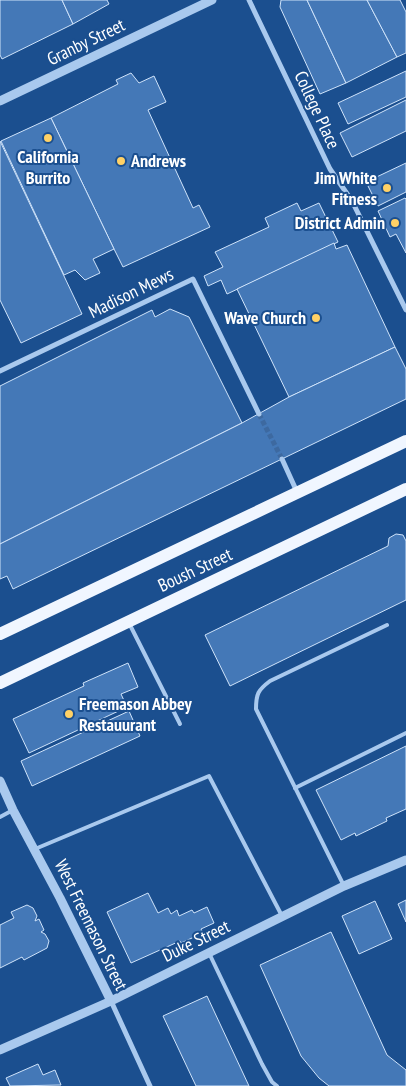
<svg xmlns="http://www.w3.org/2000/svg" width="406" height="1086" font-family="'PT Sans Narrow',sans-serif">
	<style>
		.building { fill: #4478b7; stroke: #cfe3fa }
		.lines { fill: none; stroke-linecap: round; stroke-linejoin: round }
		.minor-tunnel { stroke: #3d69a0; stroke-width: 5; stroke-dasharray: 5 2.5; stroke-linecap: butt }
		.service { stroke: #a9c9ee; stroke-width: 4 }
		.minor { stroke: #a9c9ee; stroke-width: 5 }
		.tertiary { stroke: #a9c9ee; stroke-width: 9 }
		.primary { stroke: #f0f6ff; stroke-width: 12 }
		.poi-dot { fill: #ffd166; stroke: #1b4f8f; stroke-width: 2 }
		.labels { text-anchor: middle; stroke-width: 4; stroke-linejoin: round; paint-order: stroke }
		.street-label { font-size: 18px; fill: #fff; stroke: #1b4f8f }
		.poi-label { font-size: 18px; font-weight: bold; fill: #fff; stroke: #1b4f8f; text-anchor: end }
	</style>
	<rect width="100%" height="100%" fill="#1b4f8f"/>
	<!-- building -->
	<g class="building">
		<path d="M0,0H62L73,24L2,59L0,55Z"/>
		<path d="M62,0H107L109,4L73,24Z"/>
		<path d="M281,0H307L346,83L320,94L280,7Z"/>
		<path d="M307,0H367L397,57L346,83Z"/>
		<path d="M367,0H400L406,12V53L397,57Z"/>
		<path d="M406,71V97L348,124L338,103Z"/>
		<path d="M131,73L139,83L154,76L166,102L148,110L193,208L199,205L210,227L123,267L114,249L51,118L118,84L116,80Z"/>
		<path d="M406,100V131L352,157L340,133Z"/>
		<path d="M51,118L114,249L93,259L100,273L85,280L75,270L64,275L1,141Z"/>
		<path d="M0,141L82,314L21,343L0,300Z"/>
		<path d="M406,163V192L378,206L366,182Z"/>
		<path d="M405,198L406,199V253L396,234L390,237L378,211Z"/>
		<path d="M297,203L301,211L319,203L338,242L227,294L221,280L208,286L204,276L223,267L215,252L269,227L265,218Z"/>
		<path d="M334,243L336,249L347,245L395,347L289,397L237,289Z"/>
		<path d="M170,309L189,317L242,423L0,544V386L152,310L155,317Z"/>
		<path d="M395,347L406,369V399L13,589L7,576L0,579V544L242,423L289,397Z"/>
		<path d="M396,534L403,535L406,541V600L230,686L205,635L388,546L389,538Z"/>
		<path d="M128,663L138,687L121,694L127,707L29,753L13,719L84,686L83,683Z"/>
		<path d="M129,711L140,736L32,786L21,761Z"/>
		<path d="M406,746V809L386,818L387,821L356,836L355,833L341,840L316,790Z"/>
		<path d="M148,893L158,913L168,908L171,914L177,910L179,916L192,910L194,913L207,907L214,923L201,929L203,933L181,943L180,941L131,963L107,912Z"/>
		<path d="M406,900V922L398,904Z"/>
		<path d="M375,901L392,939L359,954L342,916Z"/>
		<path d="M27,905L33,908L37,916L35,921L39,919L44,930L41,932L45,934L49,941L47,948L24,960L22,957L0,968V925L14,918L11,912Z"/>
		<path d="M331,932L387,1055L406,1070V1086H329L319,1078L301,1056L260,965Z"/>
		<path d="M207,996L249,1086H196L163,1016Z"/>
		<path d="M38,1064L43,1075L55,1070L61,1085L10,1086L6,1078Z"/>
	</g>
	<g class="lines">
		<!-- minor-tunnel -->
		<path class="minor-tunnel" d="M259,414L282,459"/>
		<!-- service -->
		<g class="service">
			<path d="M129,623L180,724"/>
			<path d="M295,788L406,733"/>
			<path d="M0,817L13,810"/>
			<path d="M35,849L209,776L282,916"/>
			<path d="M344,886L256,709C256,694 258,690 270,681L387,625"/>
			<path d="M209,953L262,1064L272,1082L277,1086"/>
		</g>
		<!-- minor -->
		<g class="minor">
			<path d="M249,0L330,169L352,201L406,310"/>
			<path d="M0,371L193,279L259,414"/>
			<path d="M282,459L297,492"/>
			<path d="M111,1001L150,1086"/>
		</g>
		<!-- tertiary -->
		<g class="tertiary">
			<path d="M0,101L212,0"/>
			<path d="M0,781L13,810L60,898L111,1001"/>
			<path d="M0,1050L111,1001L344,886L406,860"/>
		</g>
		<!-- primary -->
		<g class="primary">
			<path d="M0,634L406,441"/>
			<path d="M0,683L406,489"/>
		</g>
	</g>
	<!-- markers -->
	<g class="poi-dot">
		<circle cx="48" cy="138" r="5"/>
		<circle cx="121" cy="161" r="5"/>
		<circle cx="387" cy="188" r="5"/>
		<circle cx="395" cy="223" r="5"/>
		<circle cx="316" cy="318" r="5"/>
		<circle cx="69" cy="714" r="5"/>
	</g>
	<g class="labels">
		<!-- street labels -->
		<g class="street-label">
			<text transform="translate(86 42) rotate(-26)" y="6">Granby Street</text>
			<text transform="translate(317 110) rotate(65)" y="6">College Place</text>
			<text transform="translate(131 293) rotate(-26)" y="6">Madison Mews</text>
			<text transform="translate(195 570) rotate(-25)" y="6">Boush Street</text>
			<text transform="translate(91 925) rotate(64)" y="6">West Freemason Street</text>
			<text transform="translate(196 941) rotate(-26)" y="6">Duke Street</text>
		</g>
		<!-- poi labels -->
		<g class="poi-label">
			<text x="48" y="163" text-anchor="middle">California<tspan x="48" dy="21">Burrito</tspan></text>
			<text x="131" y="167" text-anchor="start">Andrews</text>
			<text x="377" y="184">Jim White<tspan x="377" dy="21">Fitness</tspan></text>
			<text x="385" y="229">District Admin</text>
			<text x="306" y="324">Wave Church</text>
			<text x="79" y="710" text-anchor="start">Freemason Abbey<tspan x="79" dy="21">Restauurant</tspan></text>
		</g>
	</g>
</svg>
